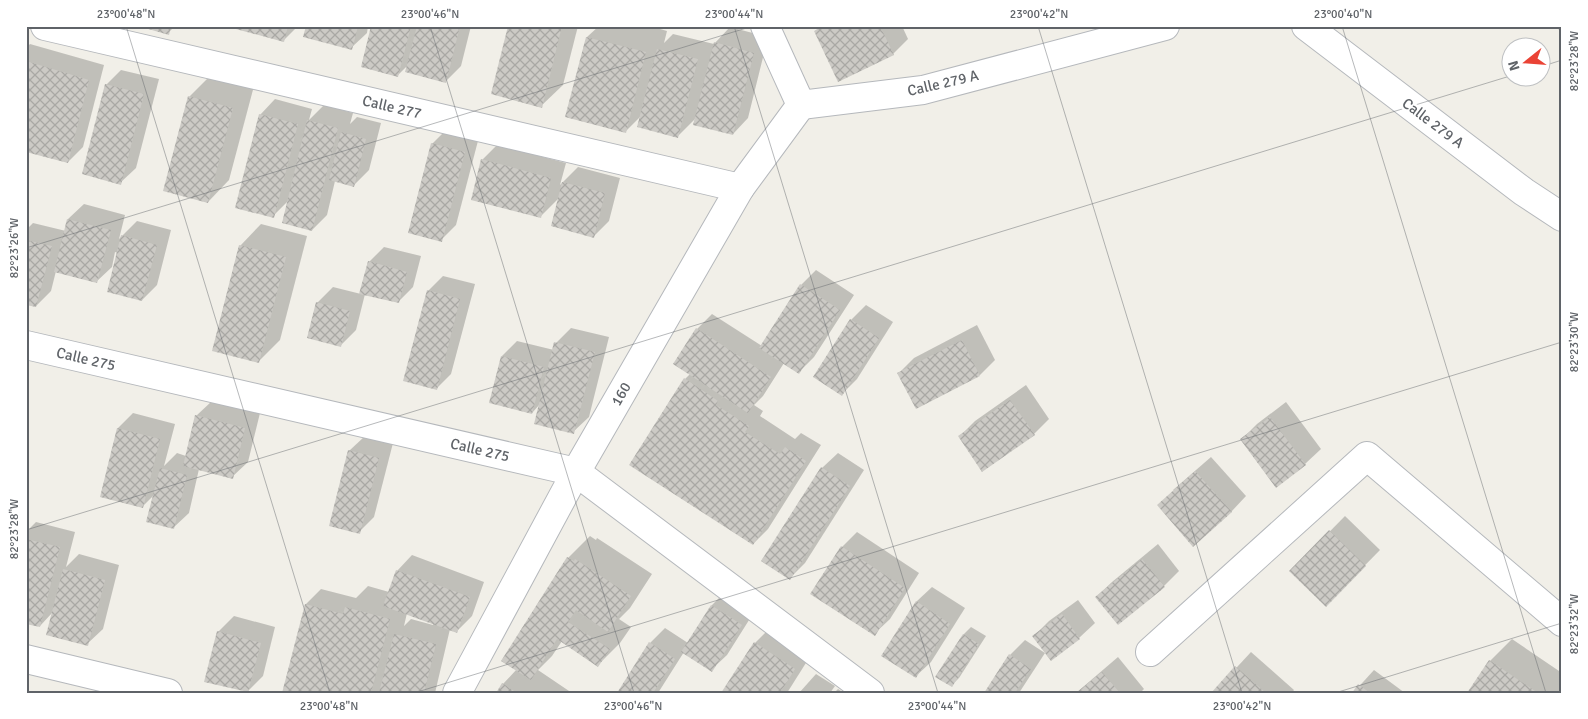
<svg xmlns="http://www.w3.org/2000/svg" width="1588" height="719" font-family="Signika,sans-serif">
	<style>
		.shadow { fill: #0003; fill-rule: evenodd }
		.building { fill: url(#building-cross-hatch) }
		.lines { fill: none; stroke-linecap: round; stroke-linejoin: round }
		.minor-casing { stroke: #b5b8bc; stroke-width: 30 }
		.minor { stroke: #fff; stroke-width: 28 }
		.ticks { fill: none; stroke: #5f6368; stroke-width: 1; stroke-opacity: 0.45 }
		.labels { text-anchor: middle; stroke-width: 5; stroke-linejoin: round; paint-order: stroke }
		.street-label { font-size: 15px; fill: #5f6368; stroke: #fff }
		.neatline { fill: none; stroke: #5f6368; stroke-width: 2 }
		.ticks-label { font-size: 12px; text-anchor: middle; fill: #5f6368 }
	</style>
	<defs>
		<pattern id="building-cross-hatch" width="8" height="8" patternUnits="userSpaceOnUse" patternTransform="scale(1.25)"><rect width="8" height="8" fill="#cccac5"/><path d="M0 0l8 8M0 8l8-8" fill="none" stroke="#a9a8a4"/></pattern>
	</defs>
	<rect width="100%" height="100%" fill="#f1efe8"/>
	<!-- shadow -->
	<g class="shadow">
		<path d="M141,26H175L168,33Z"/>
		<path d="M227,26H298L283,41Z"/>
		<path d="M307,26H368L367,33L351,48Z"/>
		<path d="M372,26H471L461,66L446,81L408,65L398,75Z"/>
		<path d="M510,26H578L563,85L541,106Z"/>
		<path d="M599,26H650L667,31L664,43L673,34L714,44L730,27L768,37L748,118L733,134L696,118L678,136L641,116L625,132L587,37Z"/>
		<path d="M821,26H902L908,39L893,54L815,31Z"/>
		<path d="M1556,26H1562V34Z"/>
		<path d="M30,44L104,65L83,147L68,162L26,151V48Z"/>
		<path d="M121,70L159,79L136,168L120,183L106,85Z"/>
		<path d="M211,75L254,86L229,180L208,202L189,97Z"/>
		<path d="M275,99L312,109L309,120L324,105L353,113L350,124L357,117L381,123L369,170L354,185L335,181L327,215L312,230L288,201L273,216L260,115Z"/>
		<path d="M447,129L479,137L456,225L441,240L432,144Z"/>
		<path d="M497,145L566,163L560,185L578,167L620,178L609,221L594,236L559,198L541,216L482,160Z"/>
		<path d="M84,204L125,215L119,239L137,221L171,230L157,285L142,300L118,253L115,252L112,267L96,282L56,271L51,291L36,306L26,303V230L33,223L66,231L68,219Z"/>
		<path d="M261,224L307,236L280,340L259,361L240,246Z"/>
		<path d="M384,247L421,256L413,287L398,302L365,294L356,330L341,345L309,337L318,302L333,287L361,294L369,262Z"/>
		<path d="M816,270L854,295L814,357L799,372L784,363L763,396L754,405L763,411L760,416L795,439L801,433L821,445L768,529L753,544L685,379L690,374L697,329L712,314L762,346L801,285Z"/>
		<path d="M443,276L475,284L451,374L436,389L428,291Z"/>
		<path d="M866,305L893,322L857,379L842,394L851,320Z"/>
		<path d="M977,325L995,360L980,375L899,373L914,358Z"/>
		<path d="M571,328L609,337L589,417L573,432L540,404L532,413L502,356L517,341L554,350L556,343Z"/>
		<path d="M1026,385L1049,419L1034,434L960,436L975,421Z"/>
		<path d="M212,401L260,413L248,462L232,477L199,469L189,513L173,528L155,494L142,507L101,496L118,428L133,413L175,424L164,466L177,453L186,456L196,416Z"/>
		<path d="M1286,402L1321,449L1305,464L1276,487L1241,440L1257,424Z"/>
		<path d="M365,436L393,443L374,517L359,532L349,451Z"/>
		<path d="M838,453L864,470L805,563L790,578L763,561L822,468Z"/>
		<path d="M1211,457L1246,496L1231,512L1173,490Z"/>
		<path d="M1345,516L1380,550L1326,605L1291,571Z"/>
		<path d="M36,522L75,532L66,567L79,554L119,565L103,629L87,644L52,613L40,626L26,623V532Z"/>
		<path d="M857,532L919,573L890,619L874,634L842,547Z"/>
		<path d="M590,536L596,540L597,538L652,574L630,608L619,619L631,627L620,643L598,665L562,641L552,656L538,670L572,693H497L503,684L517,669L503,660L568,558Z"/>
		<path d="M1158,544L1179,571L1164,586L1118,624L1096,597L1112,582Z"/>
		<path d="M412,555L484,582L472,616L457,631L450,629L435,693H283L306,604L321,589L356,598L368,586L389,592L397,571ZM407,613L433,623V625L411,619L404,626Z"/>
		<path d="M932,587L965,608L931,662L915,677L916,602Z"/>
		<path d="M727,590L756,609L727,655L711,670L684,652L658,693H618L650,643L665,628L688,643L712,605Z"/>
		<path d="M1078,600L1095,623L1079,638L1051,659L1034,636L1049,621Z"/>
		<path d="M234,616L275,627L263,676L248,691L218,632Z"/>
		<path d="M777,621L816,647L787,693H723L755,643Z"/>
		<path d="M971,627L986,636L959,678L951,686L964,634Z"/>
		<path d="M1512,639L1562,673V693H1469L1490,661Z"/>
		<path d="M1025,640L1045,653L1019,693H986L1010,655Z"/>
		<path d="M1251,652L1294,690L1292,693H1213Z"/>
		<path d="M1118,657L1144,689L1140,693H1076Z"/>
		<path d="M1374,670L1405,693H1353Z"/>
		<path d="M816,674L835,686L830,693H799Z"/>
		<path d="M838,689L844,693H834Z"/>
	</g>
	<!-- building -->
	<g class="building">
		<path d="M138,26H171L169,35Z"/>
		<path d="M225,26H288L284,42Z"/>
		<path d="M306,26H358L352,50L303,37Z"/>
		<path d="M371,26H411L398,77L361,67Z"/>
		<path d="M417,26H460L446,83L405,72Z"/>
		<path d="M508,26H562L542,108L491,94Z"/>
		<path d="M824,26H880L894,55L838,82L814,31Z"/>
		<path d="M586,37L646,52L626,133L565,117Z"/>
		<path d="M714,42L754,53L733,135L693,125Z"/>
		<path d="M657,49L698,59L678,138L637,127Z"/>
		<path d="M26,61L89,80L68,163L26,152Z"/>
		<path d="M105,84L144,94L121,185L82,174Z"/>
		<path d="M188,96L233,108L208,203L163,191Z"/>
		<path d="M259,114L298,124L274,218L235,208Z"/>
		<path d="M307,120L338,128L312,231L282,223Z"/>
		<path d="M341,132L366,139L354,187L329,180Z"/>
		<path d="M431,143L465,152L442,242L408,233Z"/>
		<path d="M481,159L551,178L541,218L471,200Z"/>
		<path d="M562,182L605,193L594,238L551,226Z"/>
		<path d="M67,219L111,230L97,283L54,272Z"/>
		<path d="M121,235L157,245L142,301L107,292Z"/>
		<path d="M26,240L52,246L36,307L26,305Z"/>
		<path d="M239,245L286,257L259,363L212,351Z"/>
		<path d="M368,261L407,272L399,303L359,294Z"/>
		<path d="M800,284L840,310L799,374L759,348Z"/>
		<path d="M427,290L460,299L437,390L403,381Z"/>
		<path d="M316,302L350,311L341,347L307,338Z"/>
		<path d="M850,319L879,338L842,396L813,377Z"/>
		<path d="M696,328L771,377L748,413L673,364Z"/>
		<path d="M962,340L980,376L916,409L897,373Z"/>
		<path d="M554,342L595,352L574,434L534,424Z"/>
		<path d="M501,356L544,367L532,414L489,403Z"/>
		<path d="M684,378L718,401L716,405L749,426L745,432L780,454L785,447L806,461L753,545L629,465Z"/>
		<path d="M1010,400L1035,435L982,472L958,436Z"/>
		<path d="M195,415L245,428L233,479L183,466Z"/>
		<path d="M1270,417L1306,465L1276,488L1240,439Z"/>
		<path d="M117,428L160,439L143,508L100,497Z"/>
		<path d="M348,450L379,458L360,534L329,526Z"/>
		<path d="M821,467L850,486L790,580L761,561Z"/>
		<path d="M160,468L187,475L174,529L146,522Z"/>
		<path d="M1195,471L1232,512L1193,547L1157,505Z"/>
		<path d="M1329,530L1366,566L1326,607L1289,571Z"/>
		<path d="M26,539L60,547L40,627L26,624Z"/>
		<path d="M841,546L905,588L875,636L810,594Z"/>
		<path d="M567,557L574,561L575,559L631,596L608,632L576,610L568,622L610,649L598,667L557,639L531,680L501,661Z"/>
		<path d="M1142,559L1165,587L1118,625L1095,597Z"/>
		<path d="M63,569L105,580L88,646L46,635Z"/>
		<path d="M396,570L470,597L457,633L383,606Z"/>
		<path d="M916,601L950,624L916,678L881,656Z"/>
		<path d="M305,604L343,614L345,607L390,619L371,693H282Z"/>
		<path d="M711,605L742,625L712,672L681,652Z"/>
		<path d="M1062,614L1080,639L1051,661L1032,636Z"/>
		<path d="M217,631L261,643L248,692L204,682Z"/>
		<path d="M394,634L436,644L424,693H379Z"/>
		<path d="M963,634L979,644L952,687L935,677Z"/>
		<path d="M649,642L675,659L653,693H617Z"/>
		<path d="M754,642L795,669L780,693H721Z"/>
		<path d="M1009,654L1031,669L1015,693H984Z"/>
		<path d="M1489,660L1538,693H1467Z"/>
		<path d="M1235,666L1266,693H1211Z"/>
		<path d="M1102,672L1120,693H1076Z"/>
		<path d="M502,683L517,693H496Z"/>
		<path d="M1358,684L1370,693H1352Z"/>
	</g>
	<g class="lines">
		<defs>
			<g id="minor">
				<path d="M45,26L740,188"/>
				<path d="M765,26L801,105L923,90L1165,26"/>
				<path d="M1306,26L1524,192L1562,217"/>
				<path d="M26,345L576,472L870,693"/>
				<path d="M1150,652L1367,456L1562,622"/>
				<path d="M26,659L168,693"/>
				<path d="M457,693L576,472L740,188L801,105"/>
			</g>
		</defs>
		<!-- minor casing -->
		<use href="#minor" class="minor-casing"/>
		<!-- minor -->
		<use href="#minor" class="minor"/>
	</g>
	<!-- ticks -->
	<path class="ticks" d="M126,26L330,693M430,26L634,693M734,26L938,693M1038,26L1242,693M1342,26L1546,693M1540,67L1562,60M26,248L753,26M26,530L1510,76M414,693L1562,342M1335,693L1562,623"/>
	<g class="labels">
		<!-- street labels -->
		<g class="street-label">
			<text transform="translate(943 83) rotate(-13)" y="5">Calle 279 A</text>
			<text transform="translate(392 107) rotate(13)" y="5">Calle 277</text>
			<text transform="translate(1433 123) rotate(37)" y="5">Calle 279 A</text>
			<text transform="translate(86 359) rotate(13)" y="5">Calle 275</text>
			<text transform="translate(621 394) rotate(-60)" y="5">160</text>
			<text transform="translate(480 450) rotate(13)" y="5">Calle 275</text>
		</g>
	</g>
	<!-- border -->
	<rect width="1588" height="719" fill="none" stroke="#ffffff" stroke-width="55"/>
	<!-- north arrow -->
	<g transform="translate(1526 62) rotate(253)"><circle r="24" fill="#ffffff" stroke="#bfc1c3"/>
	<path d="M0-4L9 19L0 12L-9 19Z" fill="#ea4335"/>
	<text y="-8" font-size="14" font-weight="bold" text-anchor="middle" fill="#5f6368">N</text>
	</g>
	<rect x="28" y="28" width="1532" height="664" class="neatline"/>
	<g class="ticks-label">
		<text x="126" y="18">23°00'48"N</text>
		<text x="430" y="18">23°00'46"N</text>
		<text x="734" y="18">23°00'44"N</text>
		<text x="1039" y="18">23°00'42"N</text>
		<text x="1343" y="18">23°00'40"N</text>
		<text transform="translate(1574 61) rotate(-90)" y="4">82°23'28"W</text>
		<text transform="translate(14 248) rotate(-90)" y="4">82°23'26"W</text>
		<text transform="translate(1574 342) rotate(-90)" y="4">82°23'30"W</text>
		<text transform="translate(14 529) rotate(-90)" y="4">82°23'28"W</text>
		<text transform="translate(1574 624) rotate(-90)" y="4">82°23'32"W</text>
		<text x="329" y="710">23°00'48"N</text>
		<text x="633" y="710">23°00'46"N</text>
		<text x="937" y="710">23°00'44"N</text>
		<text x="1242" y="710">23°00'42"N</text>
	</g>
</svg>
